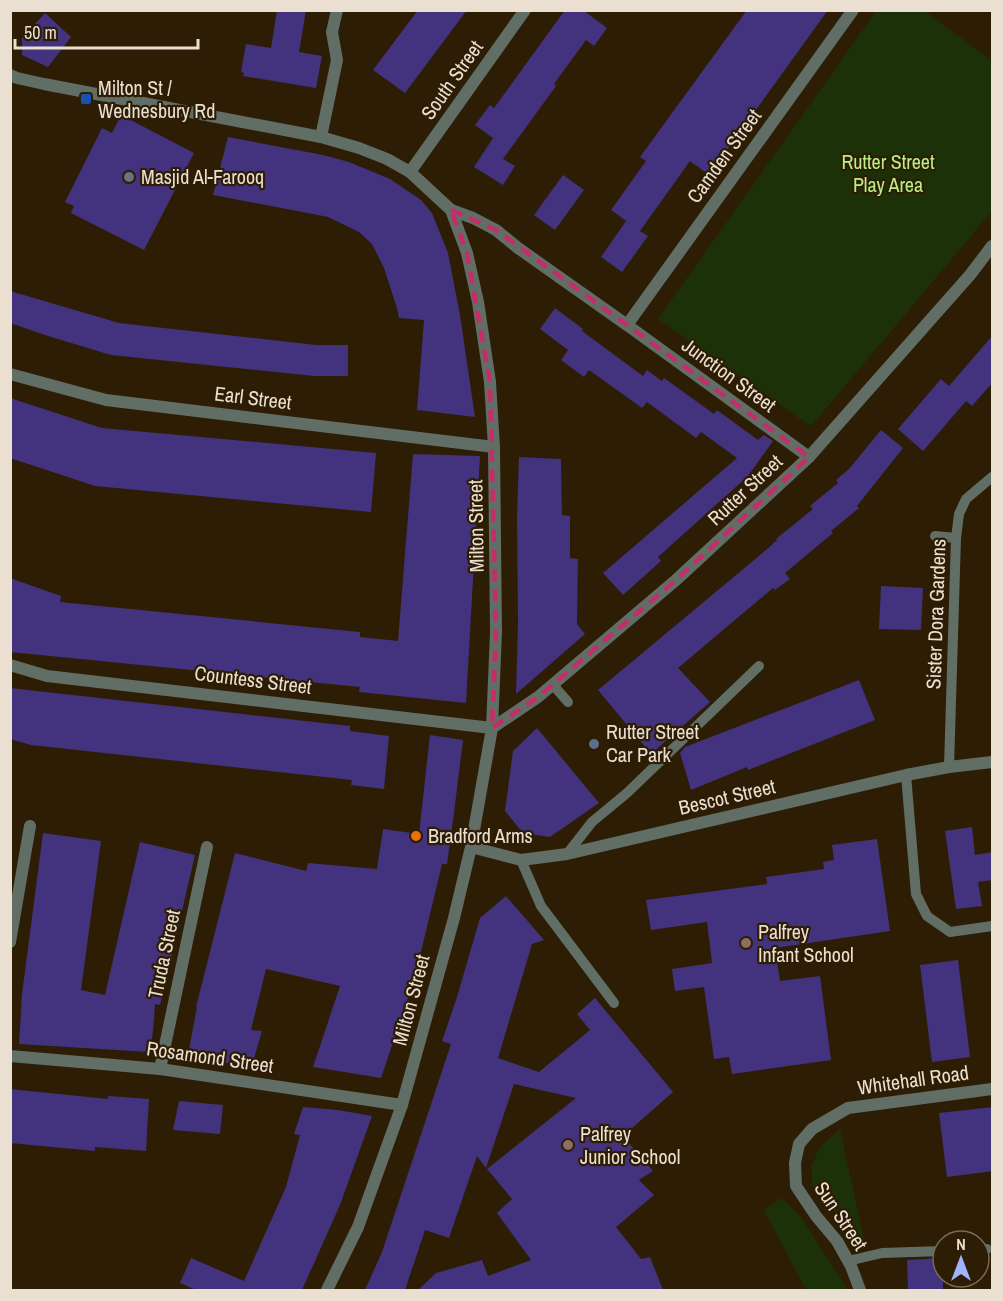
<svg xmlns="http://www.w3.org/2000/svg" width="1003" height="1301" font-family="'Archivo Narrow',sans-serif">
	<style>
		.green { fill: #1d3108 }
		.building { fill: #43327d }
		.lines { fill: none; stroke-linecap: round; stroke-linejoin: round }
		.service { stroke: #606e66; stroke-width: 10 }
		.pedestrian { stroke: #606e66; stroke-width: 12 }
		.minor { stroke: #606e66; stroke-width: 12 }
		.marked { fill: none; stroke: #c62c67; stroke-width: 4.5; stroke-dasharray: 12 8; stroke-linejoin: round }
		.transit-dot { fill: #1a4fb4; stroke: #2d1d04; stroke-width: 2 }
		.worship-dot { fill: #6b7280; stroke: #2d1d04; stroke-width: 2 }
		.service-dot { fill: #5c6f8a; stroke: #2d1d04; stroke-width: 2 }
		.food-dot { fill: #e8710a; stroke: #2d1d04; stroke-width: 2 }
		.education-dot { fill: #8d6e63; stroke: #2d1d04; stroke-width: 2 }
		.labels { text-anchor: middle; stroke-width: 4.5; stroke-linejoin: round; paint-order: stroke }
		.street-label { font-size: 20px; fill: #eadfd1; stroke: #2d1d04 }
		.poi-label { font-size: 20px; fill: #eadfd1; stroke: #2d1d04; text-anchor: start }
		.park-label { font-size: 20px; fill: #b5f185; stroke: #2d1d04 }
	</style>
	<rect width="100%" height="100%" fill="#2d1d04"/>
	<!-- green -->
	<g class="green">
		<path d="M877,10L925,11L992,61V211L813,424L809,425L658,319Z"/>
		<path d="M840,1129L866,1249L843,1221L813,1188L811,1167L820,1147Z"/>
		<path d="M781,1198L801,1217L845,1286L846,1290H806L764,1210Z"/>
	</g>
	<!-- building -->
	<g class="building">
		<path d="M277,10H306L299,52L322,56L316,88L243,76L244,73L241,72L246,44L271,48Z"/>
		<path d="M418,10H467L405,93L373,70Z"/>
		<path d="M565,10H583L607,28L594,46L586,40L554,84L556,86L503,159L515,166L503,185L474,167L493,138L475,125L490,105L494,108Z"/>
		<path d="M747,10H828L709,175L690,161L640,231L648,236L622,272L601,257L626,221L636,228L611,210L646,161L640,157Z"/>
		<path d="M45,13L71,37L48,67L22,55V38Z"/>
		<path d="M121,115L194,153L144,250L71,213L74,206L65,202L102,128L112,133Z"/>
		<path d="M228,137L323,155L349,162L390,179L421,200L432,213L448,253L460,315L475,417L417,410L424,320L399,318L397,308L384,268L372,244L359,232L328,217L213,195Z"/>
		<path d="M563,175L584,190L555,230L534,215Z"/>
		<path d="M10,291L119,323L316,345H348V376H314L111,355L48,336L10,323Z"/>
		<path d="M555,308L583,329L582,331L643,376L647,370L662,381L664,378L714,414L717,410L758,440L764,435L773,441L748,476L658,557L661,561L623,595L603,573L737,458L701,432L696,438L647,402L642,408L589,370L584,377L561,360L568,350L540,329Z"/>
		<path d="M993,335V382L972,406L966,401L923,451L898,429L941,379L949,386Z"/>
		<path d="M10,398L102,428L376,453L371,512L95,486L10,458Z"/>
		<path d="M881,430L903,448L857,506L859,508L831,531L833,533L785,573L790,579L775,590L773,588L678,668L710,702L651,754L598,690L766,550L777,540L776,539L813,509L810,506L838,483L836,480L849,469Z"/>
		<path d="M413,454L480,456L466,703L359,692L360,687L10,652V578L61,596L60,602L360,632V637L398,641Z"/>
		<path d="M519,457L561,459L562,515L570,516V558L578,559L577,624L585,634L516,694L518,623L517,515Z"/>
		<path d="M881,586L923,588L921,630L879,629Z"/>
		<path d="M859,680L875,720L748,770L747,767L691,790L680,753L685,747Z"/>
		<path d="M10,688L350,726V731L389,736L384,789L351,785L352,780L31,745L10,739Z"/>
		<path d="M537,728L599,803L550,837L523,833L505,811L513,751Z"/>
		<path d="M430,735L463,740L454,813L447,864H442L415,977L381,1078L313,1067L340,986L266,969L251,1030L262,1031L252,1065L187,1060L197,1007H196L235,853L306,871L308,863L377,869L383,829L419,834Z"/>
		<path d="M972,827L975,855L993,852V880L978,882L982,906L956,909L945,831Z"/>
		<path d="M43,833L101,841L81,990L105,995L140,842L195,855L160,1005L155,1004L153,1032L149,1052L19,1044L22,994Z"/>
		<path d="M877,839L890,931L775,948L780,981L820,976L831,1060L732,1074L729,1057L714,1059L704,987L675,991L672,969L712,963L707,922L651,930L646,900L767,884L766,877L824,869L823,862L834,860L832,845Z"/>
		<path d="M506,896L544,940L532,944L498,1058L539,1072L590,1030L577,1014L595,998L673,1092L623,1136L653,1171L639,1180L654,1195L616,1227L641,1259L650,1257L663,1290H418L436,1273L482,1260L488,1276L531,1260L497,1213L512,1199L487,1169L576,1098L514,1084L486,1168L477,1156L449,1238L425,1230L405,1290H365L382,1252L451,1044L442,1041L457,997L480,918Z"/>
		<path d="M958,960L970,1057L932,1062L920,965Z"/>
		<path d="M10,1089L108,1099V1096L149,1099L146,1151L95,1147V1151L10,1143Z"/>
		<path d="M179,1101L223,1105L220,1134L173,1130Z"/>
		<path d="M303,1107L338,1110L372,1116L340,1205L302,1290H196L180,1283L191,1258L244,1281L286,1187L300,1135L294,1134Z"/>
		<path d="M993,1107V1171L947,1177L939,1113Z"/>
		<path d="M943,1258V1290H908L907,1260Z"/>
	</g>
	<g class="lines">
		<!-- service -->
		<g class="service">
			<path d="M935,536L956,538"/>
			<path d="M553,685L568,702"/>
			<path d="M949,767L956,538L959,514L966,499L992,477"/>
			<path d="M906,775L916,894L927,916L950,932L992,926"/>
			<path d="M567,854L592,822L627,793L759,666"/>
			<path d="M521,860L541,906L614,1003"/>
			<path d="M979,1250L987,1249"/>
			<path d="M848,1261L882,1253L943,1251"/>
		</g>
		<!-- pedestrian -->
		<path class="pedestrian" d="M451,210L473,218L496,230L518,248L627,325"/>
		<!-- minor -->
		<g class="minor">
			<path d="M10,75L17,78L44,84L321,137L359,148L387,159L410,172L451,210L467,253L478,302L490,382L494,447L496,632L492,728L471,847L454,918L402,1105L358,1227L327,1290"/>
			<path d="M321,137L337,60L332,32L337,10"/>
			<path d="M410,172L525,10"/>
			<path d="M10,374L106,400L494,447"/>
			<path d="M809,457L627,325L853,10"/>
			<path d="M10,665L47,676L492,728L538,697L676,580L809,457L970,275L992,246"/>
			<path d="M471,847L521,860L567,854L906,775L949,767L992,762"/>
			<path d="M10,942L30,826"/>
			<path d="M10,1056L160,1069L402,1105"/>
			<path d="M160,1069L207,847"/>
			<path d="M860,1290L851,1266L837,1241L816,1216L796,1186L795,1163L799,1144L812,1129L848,1108L992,1089"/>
		</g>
	</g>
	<!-- marked area -->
	<path class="marked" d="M451,210L496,230L809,457L676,580L538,697L492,728L496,632L490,382L467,253Z"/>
	<!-- markers -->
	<rect class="transit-dot" x="80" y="93" width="12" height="12" rx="3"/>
	<circle class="worship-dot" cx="129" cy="177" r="6"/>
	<circle class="service-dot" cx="594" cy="744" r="6"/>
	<circle class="food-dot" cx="416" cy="836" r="6"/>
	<g class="education-dot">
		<circle cx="746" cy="943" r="6"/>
		<circle cx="568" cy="1145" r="6"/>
	</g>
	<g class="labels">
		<!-- street labels -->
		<g class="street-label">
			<text transform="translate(452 80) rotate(-55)" y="7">South Street</text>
			<text transform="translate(724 156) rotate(-54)" y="7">Camden Street</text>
			<text transform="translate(729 375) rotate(36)" y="7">Junction Street</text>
			<text transform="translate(253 398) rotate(7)" y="7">Earl Street</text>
			<text transform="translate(745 490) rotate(-43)" y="7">Rutter Street</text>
			<text transform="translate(476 526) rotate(-91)" y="7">Milton Street</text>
			<text transform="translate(936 614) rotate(-88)" y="7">Sister Dora Gardens</text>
			<text transform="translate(253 680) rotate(7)" y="7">Countess Street</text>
			<text transform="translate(727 797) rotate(-13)" y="7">Bescot Street</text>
			<text transform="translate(164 954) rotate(-78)" y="7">Truda Street</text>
			<text transform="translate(411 1000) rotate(-75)" y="7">Milton Street</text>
			<text transform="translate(210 1057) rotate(8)" y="7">Rosamond Street</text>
			<text transform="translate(913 1080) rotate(-8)" y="7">Whitehall Road</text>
			<text transform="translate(841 1216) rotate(56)" y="7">Sun Street</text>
		</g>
		<!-- poi labels -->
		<g class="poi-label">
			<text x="98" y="95">Milton St /<tspan x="98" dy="23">Wednesbury Rd</tspan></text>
			<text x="141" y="184">Masjid Al-Farooq</text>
			<text x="606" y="739">Rutter Street<tspan x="606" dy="23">Car Park</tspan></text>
			<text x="428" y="843">Bradford Arms</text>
			<text x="758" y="939">Palfrey<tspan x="758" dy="23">Infant School</tspan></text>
			<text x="580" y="1141">Palfrey<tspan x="580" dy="23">Junior School</tspan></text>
		</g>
		<!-- park labels -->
		<g class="park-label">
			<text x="888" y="169">Rutter Street<tspan x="888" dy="23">Play Area</tspan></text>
		</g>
	</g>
	<!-- border -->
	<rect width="1003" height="1301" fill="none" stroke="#eadfd1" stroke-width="24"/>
	<!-- north arrow -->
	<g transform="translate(961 1259)"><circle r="28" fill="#2d1d04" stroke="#796b56" stroke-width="1.5"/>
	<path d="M0-4.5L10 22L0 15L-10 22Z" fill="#a1b3fd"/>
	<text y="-9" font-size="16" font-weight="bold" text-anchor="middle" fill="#eadfd1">N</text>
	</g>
	<!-- scale -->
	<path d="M15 39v9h183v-9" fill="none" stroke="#eadfd1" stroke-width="3"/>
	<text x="24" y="39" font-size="18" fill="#eadfd1" stroke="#2d1d04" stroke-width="4.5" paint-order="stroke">50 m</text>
</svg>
